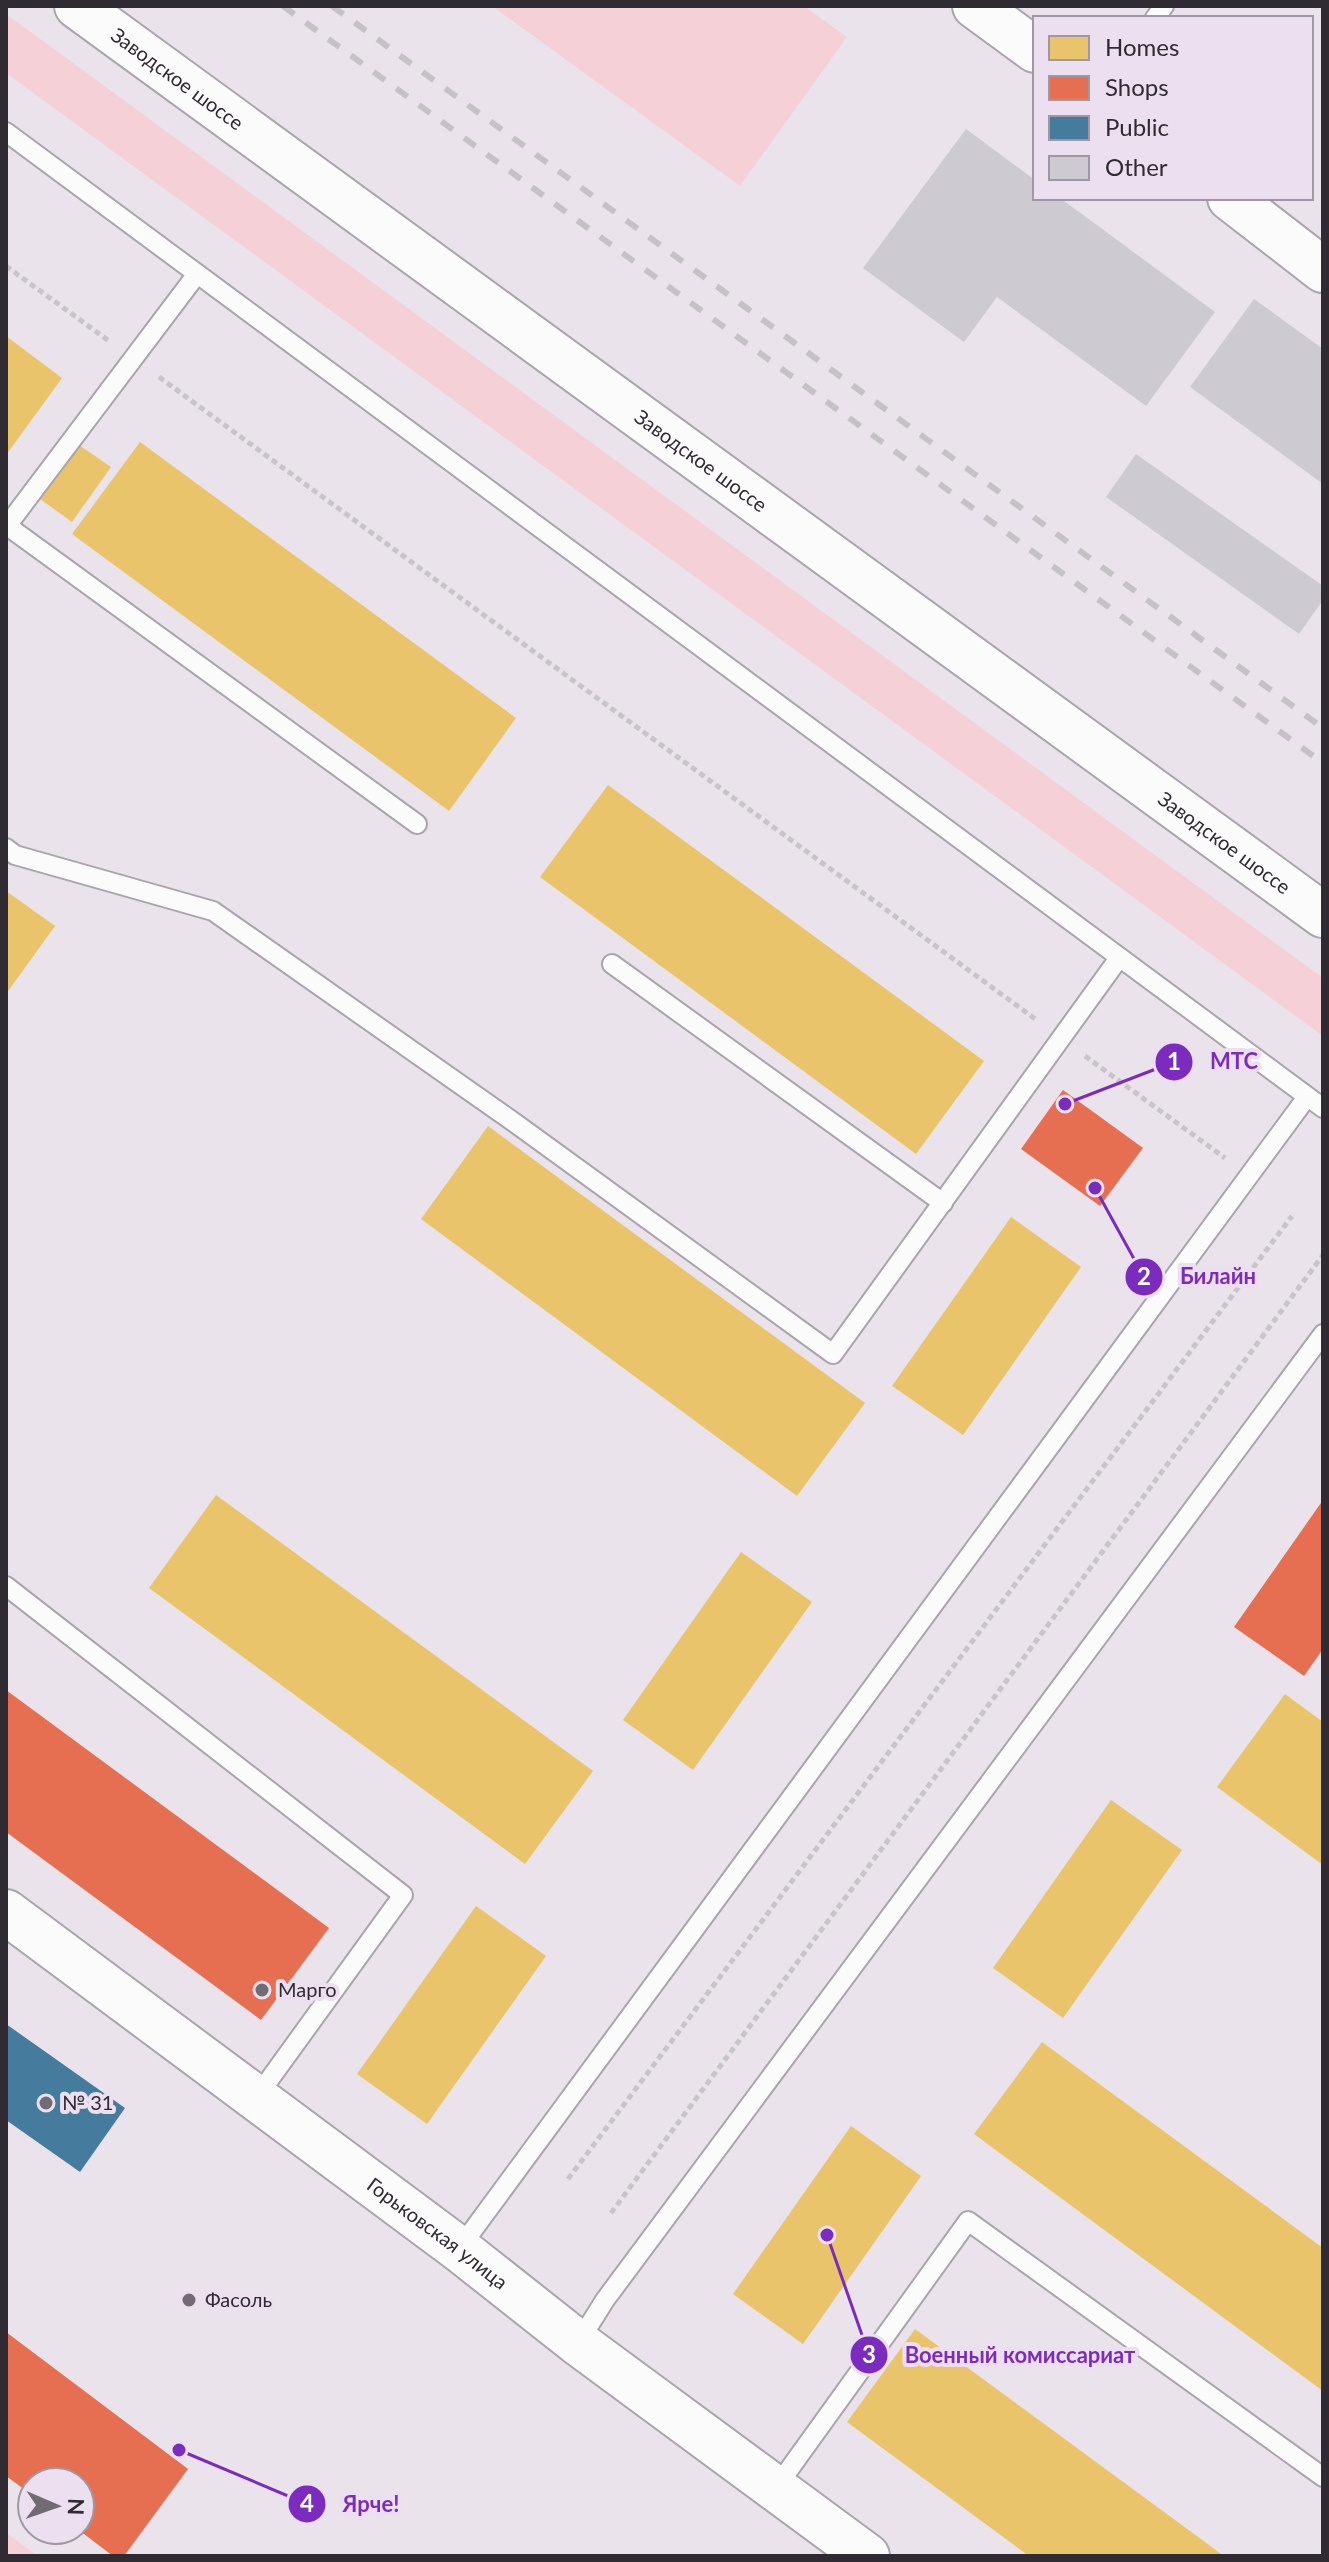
<svg xmlns="http://www.w3.org/2000/svg" width="1329" height="2562" font-family="Lato,sans-serif">
	<style>
		.green { fill: #f5d0d6 }
		.homes { fill: #e9c46a }
		.shops { fill: #e76f51 }
		.public { fill: #457b9d }
		.building { fill: #cdcad2 }
		.lines { fill: none; stroke-linecap: round; stroke-linejoin: round }
		.lane-casing { stroke: #aaa5ac; stroke-width: 22 }
		.secondary-casing { stroke: #aaa5ac; stroke-width: 48 }
		.path { stroke: #c7c5c8; stroke-width: 5; stroke-dasharray: 6 4; stroke-linecap: butt }
		.lane { stroke: #fcfbfc; stroke-width: 18 }
		.secondary { stroke: #fcfbfc; stroke-width: 44 }
		.rail { stroke: #c4c2c5; stroke-width: 6; stroke-dasharray: 14 14; stroke-linecap: butt }
		.poi-dot { fill: #716b73; stroke: #ebdff0; stroke-width: 3 }
		.labels { text-anchor: middle; stroke-width: 8; stroke-linejoin: round; paint-order: stroke }
		.street-label { font-size: 20px; fill: #302b32; stroke: #ebdff0 }
		.poi-label { font-size: 20px; fill: #302b32; stroke: #ebdff0; text-anchor: start }
		.leader { fill: none; stroke: #7b2cbf; stroke-width: 3 }
		.callout-dot { fill: #7b2cbf; stroke: #ebdff0; stroke-width: 3 }
		.mark-label { font-size: 24px; text-anchor: middle; font-weight: bold; fill: #fff }
		.callout-label { font-size: 22px; text-anchor: middle; font-weight: bold; fill: #7b2cbf; stroke: #ebdff0; stroke-width: 8; stroke-linejoin: round; paint-order: stroke }
	</style>
	<rect width="100%" height="100%" fill="#eae3ec"/>
	<!-- green -->
	<g class="green">
		<path d="M492,6H804L847,37L740,186Z"/>
		<path d="M6,14L1323,978V1036L6,73Z"/>
		<path d="M6,2533L38,2556H6Z"/>
	</g>
	<!-- homes -->
	<g class="homes">
		<path d="M6,336L62,378L6,455Z"/>
		<path d="M140,442L516,718L449,811L72,534Z"/>
		<path d="M79,445L111,467L72,522L40,499Z"/>
		<path d="M608,785L984,1061L916,1154L540,877Z"/>
		<path d="M6,891L55,926L6,994Z"/>
		<path d="M488,1126L865,1403L797,1496L421,1219Z"/>
		<path d="M1011,1217L1081,1267L963,1435L892,1386Z"/>
		<path d="M216,1495L593,1771L525,1864L149,1588Z"/>
		<path d="M741,1552L812,1602L693,1770L623,1720Z"/>
		<path d="M1285,1694L1323,1722V1865L1217,1787Z"/>
		<path d="M1111,1800L1182,1850L1063,2018L993,1968Z"/>
		<path d="M476,1906L546,1956L427,2124L357,2074Z"/>
		<path d="M1042,2042L1323,2248V2391L974,2134Z"/>
		<path d="M851,2126L921,2176L803,2344L733,2294Z"/>
		<path d="M915,2329L1224,2556H1029L847,2422Z"/>
	</g>
	<!-- shops -->
	<g class="shops">
		<path d="M1063,1090L1143,1148L1100,1206L1021,1149Z"/>
		<path d="M1323,1500V1649L1304,1676L1234,1627Z"/>
		<path d="M6,1690L329,1928L261,2020L6,1832Z"/>
		<path d="M6,2332L188,2469L124,2556H113L80,2531V2482H32V2495L6,2476Z"/>
	</g>
	<!-- public -->
	<path class="public" d="M6,2024L125,2108L80,2172L6,2120Z"/>
	<!-- building -->
	<g class="building">
		<path d="M966,129L1035,180V198H1060L1215,312L1146,406L997,297L964,342L863,268Z"/>
		<path d="M1254,299L1323,349V484L1190,387Z"/>
		<path d="M1136,454L1323,586V600L1299,634L1106,497Z"/>
	</g>
	<g class="lines">
		<defs>
			<g id="lane">
				<path d="M1155,18L1164,6"/>
				<path d="M6,132L1323,1108"/>
				<path d="M6,525L417,824"/>
				<path d="M6,527L197,274"/>
				<path d="M6,848L15,855L213,911L515,1123L833,1354L1119,958"/>
				<path d="M612,964L943,1203"/>
				<path d="M6,1586L403,1895L256,2098"/>
				<path d="M459,2249L1307,1097"/>
				<path d="M578,2343L605,2300L1323,1334"/>
				<path d="M775,2489L968,2221L1323,2477"/>
			</g>
			<g id="secondary">
				<path id="s1" d="M77,6L1323,915"/>
				<path d="M975,6L1035,50"/>
				<path d="M1230,198L1323,270"/>
				<path id="s2" d="M6,1912L459,2249L578,2343L867,2556"/>
			</g>
		</defs>
		<!-- lane casing -->
		<use href="#lane" class="lane-casing"/>
		<!-- secondary casing -->
		<use href="#secondary" class="secondary-casing"/>
		<!-- path -->
		<g class="path">
			<path d="M6,266L109,341"/>
			<path d="M159,377L1038,1021"/>
			<path d="M1085,1056L1225,1158"/>
			<path d="M568,2179L1292,1216"/>
			<path d="M611,2213L1323,1255"/>
		</g>
		<!-- lane -->
		<use href="#lane" class="lane"/>
		<!-- secondary -->
		<use href="#secondary" class="secondary"/>
		<!-- rail -->
		<g class="rail">
			<path d="M283,6L1323,763"/>
			<path d="M332,6L1323,728"/>
		</g>
	</g>
	<!-- markers -->
	<g class="poi-dot">
		<circle cx="262" cy="1990" r="8"/>
		<circle cx="46" cy="2103" r="8"/>
		<circle cx="189" cy="2300" r="8"/>
	</g>
	<g class="labels">
		<!-- street labels -->
		<g class="street-label">
			<text dy="7" stroke="none"><textPath href="#s1" startOffset="124">Заводское шоссе</textPath></text>
			<text dy="7" stroke="none"><textPath href="#s1" startOffset="772">Заводское шоссе</textPath></text>
			<text dy="7" stroke="none"><textPath href="#s1" startOffset="1420">Заводское шоссе</textPath></text>
			<text dy="7" stroke="none"><textPath href="#s2" startOffset="538">Горьковская улица</textPath></text>
		</g>
		<!-- poi labels -->
		<g class="poi-label">
			<text x="278" y="1997">Марго</text>
			<text x="62" y="2110">№ 31</text>
			<text x="205" y="2307">Фасоль</text>
		</g>
	</g>
	<!-- callouts -->
	<path class="leader" d="M1065 1104L1174 1062M1095 1188L1144 1277M827 2235L869 2355M179 2450L307 2504"/>
	<g class="callout-dot">
		<circle cx="1065" cy="1104" r="8"/>
		<circle cx="1095" cy="1188" r="8"/>
		<circle cx="827" cy="2235" r="8"/>
		<circle cx="179" cy="2450" r="8"/>
		<circle cx="1174" cy="1062" r="20"/>
		<circle cx="1144" cy="1277" r="20"/>
		<circle cx="869" cy="2355" r="20"/>
		<circle cx="307" cy="2504" r="20"/>
	</g>
	<g class="mark-label">
		<text x="1174" y="1070">1</text>
		<text x="1144" y="1285">2</text>
		<text x="869" y="2363">3</text>
		<text x="307" y="2512">4</text>
	</g>
	<g class="callout-label">
		<text x="1234" y="1069">МТС</text>
		<text x="1218" y="1284">Билайн</text>
		<text x="1020" y="2363">Военный комиссариат</text>
		<text x="371" y="2512">Ярче!</text>
	</g>
	<!-- border -->
	<rect width="1329" height="2562" fill="none" stroke="#302b32" stroke-width="16"/>
	<!-- legend -->
	<rect x="1033" y="16" width="280" height="184" fill="#ebdff0" stroke="#a097a4" stroke-width="2"/>
	<rect x="1049" y="36" width="40" height="24" fill="#e9c46a" stroke="#a097a4" stroke-width="2"/>
	<text x="1105" y="56" font-size="24" fill="#302b32">Homes</text>
	<rect x="1049" y="76" width="40" height="24" fill="#e76f51" stroke="#a097a4" stroke-width="2"/>
	<text x="1105" y="96" font-size="24" fill="#302b32">Shops</text>
	<rect x="1049" y="116" width="40" height="24" fill="#457b9d" stroke="#a097a4" stroke-width="2"/>
	<text x="1105" y="136" font-size="24" fill="#302b32">Public</text>
	<rect x="1049" y="156" width="40" height="24" fill="#cdcad2" stroke="#a097a4" stroke-width="2"/>
	<text x="1105" y="176" font-size="24" fill="#302b32">Other</text>
	<!-- north arrow -->
	<g transform="translate(56 2506) rotate(92)"><circle r="38" fill="#ebdff0" stroke="#a097a4" stroke-width="2"/>
	<path d="M0-6L14 30L0 20L-14 30Z" fill="#716b73"/>
	<text y="-12" font-size="22" font-weight="bold" text-anchor="middle" fill="#302b32">N</text>
	</g>
</svg>
